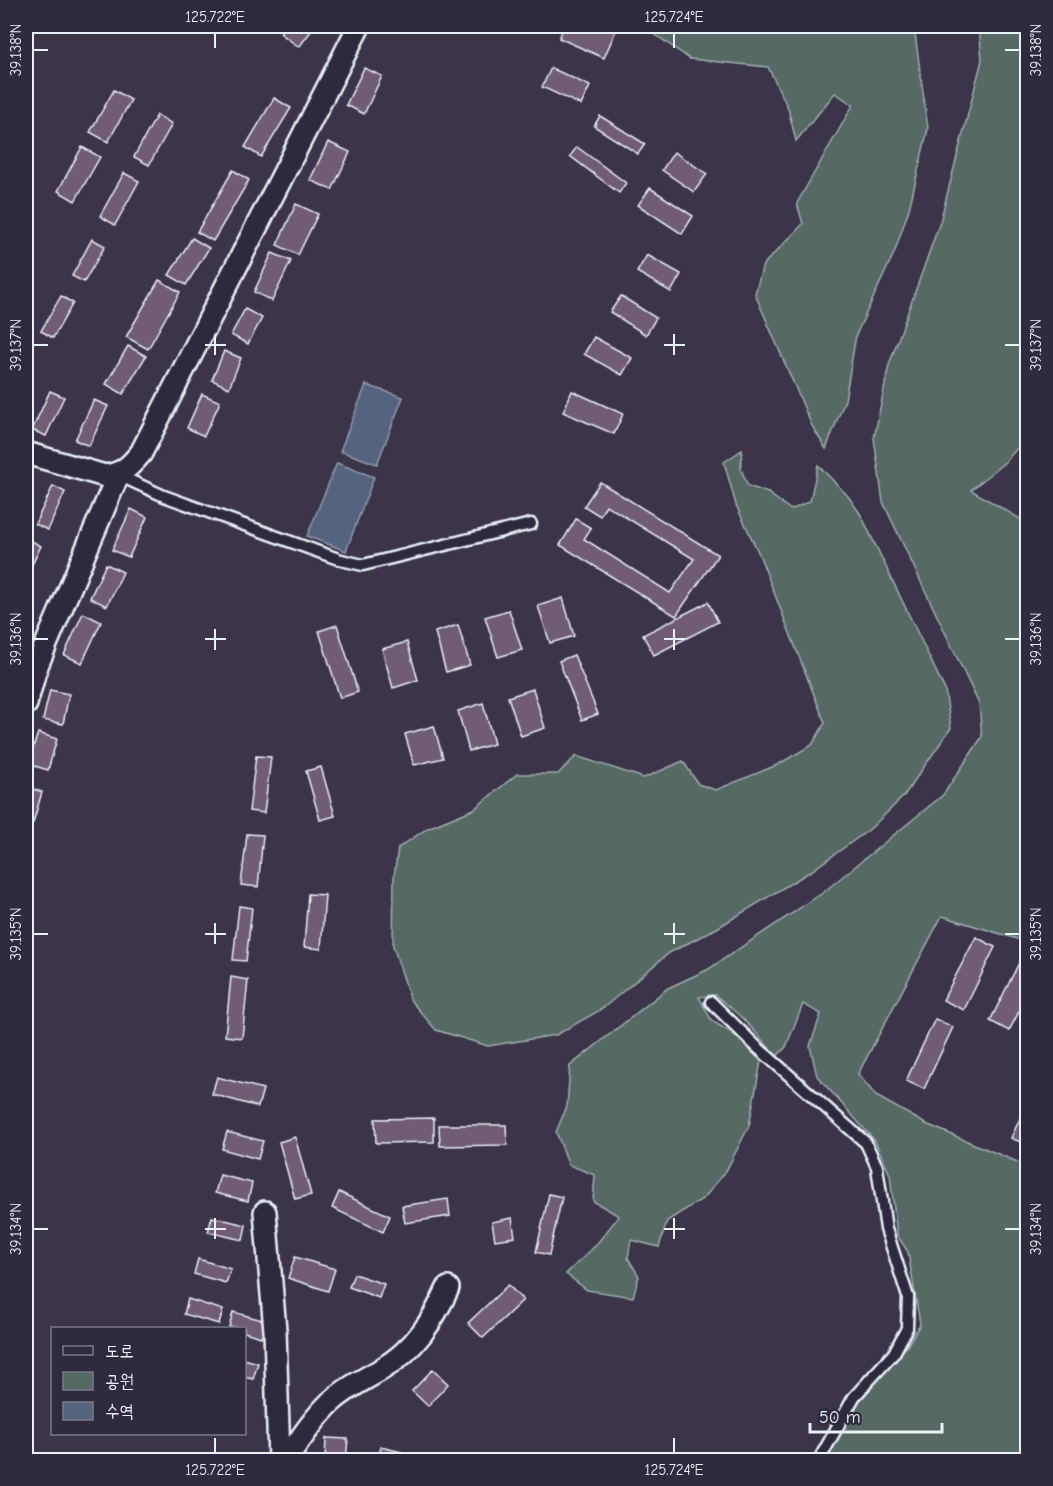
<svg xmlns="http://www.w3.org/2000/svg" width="1053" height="1486" font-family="'Comic Neue','Poor Story',sans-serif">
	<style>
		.green { fill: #566a64; stroke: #9faeae; stroke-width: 1.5 }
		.water { fill: #54647f; stroke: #8f9caf; stroke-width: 1.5 }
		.building { fill: #6f5b73; stroke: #e8f1f8; stroke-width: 1.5 }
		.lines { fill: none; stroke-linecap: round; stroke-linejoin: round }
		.service-casing { stroke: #e8f1f8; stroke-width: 15 }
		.minor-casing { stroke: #e8f1f8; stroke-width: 26 }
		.service { stroke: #2f2a3d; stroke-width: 10 }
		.minor { stroke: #2f2a3d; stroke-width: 21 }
		.ticks { fill: none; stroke: #e8f1f8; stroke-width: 2 }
		.neatline { fill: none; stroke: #e8f1f8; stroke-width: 2 }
		.ticks-label { font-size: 15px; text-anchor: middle; fill: #e8f1f8 }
	</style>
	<rect width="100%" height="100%" fill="#3c3448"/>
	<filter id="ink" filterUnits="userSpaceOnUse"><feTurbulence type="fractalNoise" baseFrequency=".0167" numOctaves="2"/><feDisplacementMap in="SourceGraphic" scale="12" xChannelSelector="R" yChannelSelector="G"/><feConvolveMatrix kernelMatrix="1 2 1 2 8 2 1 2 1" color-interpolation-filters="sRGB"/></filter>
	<g filter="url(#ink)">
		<!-- green -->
		<g class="green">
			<path d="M643,26H914L928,129L909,209L895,251L856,335L845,400L826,449L812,426L755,294L763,265L803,224L797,203L853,105L835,93L796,141L788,108L768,67L690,59Z"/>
			<path d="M979,26H1027V437L1005,462L971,490L1027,523V942L942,916L858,1074L876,1096L926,1124L1027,1166V1460H825L856,1405L907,1346L920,1324L908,1252L897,1235L890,1175L875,1141L817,1076L810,1046L821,1014L803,1004L786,1047L776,1057C758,1033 739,1013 715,995L699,997L712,1021L732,1033L761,1061L749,1126L726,1171L704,1198L667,1221L659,1247L631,1240L628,1258L639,1276L633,1297L587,1290L566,1274L595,1246L619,1216L593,1201L595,1175L569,1165L556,1132L567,1106L570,1066L668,988L707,970L821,894L943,795L982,737L979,704L883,502L874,438L889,365L940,222L982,60Z"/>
			<path d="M742,450L741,469L748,486L768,493L791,510L810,501L818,465L848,496L861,515L945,690L951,728L903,797L870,829L811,871L717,928L669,953L602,1009L556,1035L488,1046L436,1030L411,1001L393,946L394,877L398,848L428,828L474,809L517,774H558L576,756L644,778L683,761L698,784L716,790L777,765L812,745L825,723L759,554L736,505L724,462Z"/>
		</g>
		<!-- water -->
		<g class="water">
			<path d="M366,385L403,397L377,464L340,451Z"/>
			<path d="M337,463L374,477L346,551L307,536Z"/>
		</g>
		<!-- building -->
		<g class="building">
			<path d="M285,26H315L299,47L280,33Z"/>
			<path d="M564,26H612L617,28L604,58L559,38Z"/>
			<path d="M364,68L382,76L364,114L346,105Z"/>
			<path d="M551,68L590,86L581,105L542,87Z"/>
			<path d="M114,90L131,100L108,142L90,132Z"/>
			<path d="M274,98L291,108L261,157L245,147Z"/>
			<path d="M157,115L172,124L149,165L134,157Z"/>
			<path d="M600,116L645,144L638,154L594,126Z"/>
			<path d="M328,142L350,152L332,190L310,180Z"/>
			<path d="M82,147L100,157L75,201L58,191Z"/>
			<path d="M577,147L626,183L619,193L570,156Z"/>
			<path d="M674,152L707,174L694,192L662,170Z"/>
			<path d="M233,170L249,180L213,241L197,232Z"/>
			<path d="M124,173L139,181L115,225L100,216Z"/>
			<path d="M650,188L693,216L682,234L638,205Z"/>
			<path d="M296,204L318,214L298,255L277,245Z"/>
			<path d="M192,238L209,248L186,285L169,275Z"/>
			<path d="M92,239L105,246L84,282L72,276Z"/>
			<path d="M272,253L291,261L272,301L254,292Z"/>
			<path d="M647,255L681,274L671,292L637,272Z"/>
			<path d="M159,280L180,292L148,349L126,337Z"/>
			<path d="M61,296L73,303L53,338L41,331Z"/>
			<path d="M621,296L656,318L646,335L610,312Z"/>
			<path d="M245,309L262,318L248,344L231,335Z"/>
			<path d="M594,337L632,358L622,375L584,354Z"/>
			<path d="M128,346L146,356L123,394L106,384Z"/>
			<path d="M224,351L241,358L229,388L212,380Z"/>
			<path d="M50,391L64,397L46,436L32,430Z"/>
			<path d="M572,391L623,414L614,434L563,412Z"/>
			<path d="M202,394L220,402L204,436L187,428Z"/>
			<path d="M94,400L108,406L89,446L75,440Z"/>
			<path d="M600,482L718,555L676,616L560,545L576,519L591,528L584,539L670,593L694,559L606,505L600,516L584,506Z"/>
			<path d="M53,486L65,492L48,530L35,524Z"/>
			<path d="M131,509L147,517L129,557L112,550Z"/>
			<path d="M28,539L41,546L26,577V545Z"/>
			<path d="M106,564L123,572L107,606L90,598Z"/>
			<path d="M563,598L574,636L550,643L538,606Z"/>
			<path d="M708,602L718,622L654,655L643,635Z"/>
			<path d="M509,610L522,650L498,657L485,617Z"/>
			<path d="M83,613L101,622L82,663L64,655Z"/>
			<path d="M337,625L358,692L340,698L319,631Z"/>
			<path d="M458,625L470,665L446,672L435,632Z"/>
			<path d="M407,642L418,680L393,688L382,649Z"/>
			<path d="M574,655L598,714L582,720L559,661Z"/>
			<path d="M533,689L545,728L521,736L508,697Z"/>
			<path d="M50,690L69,694L63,724L43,720Z"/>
			<path d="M483,703L494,744L469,751L458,711Z"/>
			<path d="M434,726L443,758L414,765L405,734Z"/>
			<path d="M38,733L57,739L48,770L28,764Z"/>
			<path d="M256,756L271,757L264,813L249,811Z"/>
			<path d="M321,767L335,816L320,820L306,771Z"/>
			<path d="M26,787L42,792L33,823L26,820Z"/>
			<path d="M247,834L263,835L258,887L241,885Z"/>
			<path d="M308,894L325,895L321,949L304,947Z"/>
			<path d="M239,906L252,908L246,961L233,960Z"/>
			<path d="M976,937L995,947L964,1010L943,1000Z"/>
			<path d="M1023,955L1028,957V994L1009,1031L990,1021Z"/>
			<path d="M231,977L248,980L242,1038L225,1036Z"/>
			<path d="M935,1019L953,1027L924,1089L906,1081Z"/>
			<path d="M217,1077L263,1089L258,1107L212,1094Z"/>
			<path d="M1028,1101V1145L1011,1138Z"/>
			<path d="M434,1118V1142L376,1143L375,1119Z"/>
			<path d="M439,1125H506L507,1145L440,1146Z"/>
			<path d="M227,1132L263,1141L258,1159L222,1149Z"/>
			<path d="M295,1137L311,1195L295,1199L279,1142Z"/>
			<path d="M220,1175L252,1183L248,1201L215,1193Z"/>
			<path d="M339,1192L390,1216L383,1232L332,1208Z"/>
			<path d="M549,1194L562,1197L549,1255L536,1252Z"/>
			<path d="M448,1199L450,1216L405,1223L402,1206Z"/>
			<path d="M212,1217L246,1225L243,1240L208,1232Z"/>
			<path d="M512,1218L515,1237L495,1240L492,1222Z"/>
			<path d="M295,1257L335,1269L328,1291L288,1278Z"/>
			<path d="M198,1259L231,1269L226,1283L194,1274Z"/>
			<path d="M354,1274L384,1284L379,1298L349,1287Z"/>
			<path d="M508,1285L523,1300L483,1338L468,1323Z"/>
			<path d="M188,1299L223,1310L219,1324L184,1314Z"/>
			<path d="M233,1312L266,1321L261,1337L244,1332V1328L229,1327Z"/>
			<path d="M244,1359L258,1363L253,1379L244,1377Z"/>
			<path d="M433,1369L448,1384L428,1406L412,1391Z"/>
			<path d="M326,1438L348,1439L346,1460H325Z"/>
			<path d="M381,1447L402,1452L400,1460H378Z"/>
		</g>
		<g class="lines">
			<defs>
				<g id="service">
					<path d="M118,475L164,496L341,560L363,565L531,524"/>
					<path d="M711,1002L757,1047L866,1143L877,1167L886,1229L908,1297L907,1328L894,1353L854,1397L819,1460"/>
				</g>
				<g id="minor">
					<path d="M26,453L105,476C123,474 130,466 141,453L359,26"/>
					<path d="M26,704L36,668L118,475"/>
					<path d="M265,1212L275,1330L279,1460"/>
					<path d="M286,1460C299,1441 314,1418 331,1402C347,1387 364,1380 382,1369C414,1350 433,1321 448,1288"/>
				</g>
			</defs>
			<!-- service casing -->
			<use href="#service" class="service-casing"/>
			<!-- minor casing -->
			<use href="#minor" class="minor-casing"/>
			<!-- service -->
			<use href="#service" class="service"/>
			<!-- minor -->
			<use href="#minor" class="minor"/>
		</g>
	</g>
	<!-- ticks -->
	<path class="ticks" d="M215,33V48M674,33V48M33,50H48M1005,50H1020M215,334V355M674,334V355M33,345H48M205,345H226M664,345H685M1005,345H1020M215,629V650M674,629V650M33,639H48M205,639H226M664,639H685M1005,639H1020M215,923V944M674,923V944M33,934H48M205,934H226M664,934H685M1005,934H1020M215,1218V1239M674,1218V1239M33,1229H48M205,1229H226M664,1229H685M1005,1229H1020M215,1438V1453M674,1438V1453"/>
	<!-- margin -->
	<rect width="1053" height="1486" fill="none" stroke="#2f2a3d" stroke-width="66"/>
	<!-- legend -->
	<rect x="51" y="1327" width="195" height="108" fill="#2f2a3d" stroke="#797a88" stroke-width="1.5"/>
	<rect x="63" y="1346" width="30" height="9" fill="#2f2a3d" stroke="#797a88" stroke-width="1.5"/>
	<text x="105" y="1357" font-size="18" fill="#e8f1f8">도로</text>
	<rect x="63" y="1372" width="30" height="18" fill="#566a64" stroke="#797a88" stroke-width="1.5"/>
	<text x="105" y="1387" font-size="18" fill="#e8f1f8">공원</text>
	<rect x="63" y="1402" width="30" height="18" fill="#54647f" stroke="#797a88" stroke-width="1.5"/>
	<text x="105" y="1417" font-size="18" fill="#e8f1f8">수역</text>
	<!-- scale -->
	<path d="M810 1423v9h132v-9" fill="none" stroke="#e8f1f8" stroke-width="3"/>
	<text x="819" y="1423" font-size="18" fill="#e8f1f8" stroke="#2f2a3d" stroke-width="4.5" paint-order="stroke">50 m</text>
	<rect x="33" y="33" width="987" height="1420" class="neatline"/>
	<g class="ticks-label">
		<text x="215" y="22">125.722°E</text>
		<text x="674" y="22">125.724°E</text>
		<text transform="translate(16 50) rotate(-90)" y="5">39.138°N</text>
		<text transform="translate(1036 50) rotate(-90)" y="5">39.138°N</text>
		<text transform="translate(16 345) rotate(-90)" y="5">39.137°N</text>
		<text transform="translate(1036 345) rotate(-90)" y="5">39.137°N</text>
		<text transform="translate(16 639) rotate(-90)" y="5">39.136°N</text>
		<text transform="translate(1036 639) rotate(-90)" y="5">39.136°N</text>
		<text transform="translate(16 934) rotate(-90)" y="5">39.135°N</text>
		<text transform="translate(1036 934) rotate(-90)" y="5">39.135°N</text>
		<text transform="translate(16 1229) rotate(-90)" y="5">39.134°N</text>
		<text transform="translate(1036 1229) rotate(-90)" y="5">39.134°N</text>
		<text x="215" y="1475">125.722°E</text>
		<text x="674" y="1475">125.724°E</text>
	</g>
</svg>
